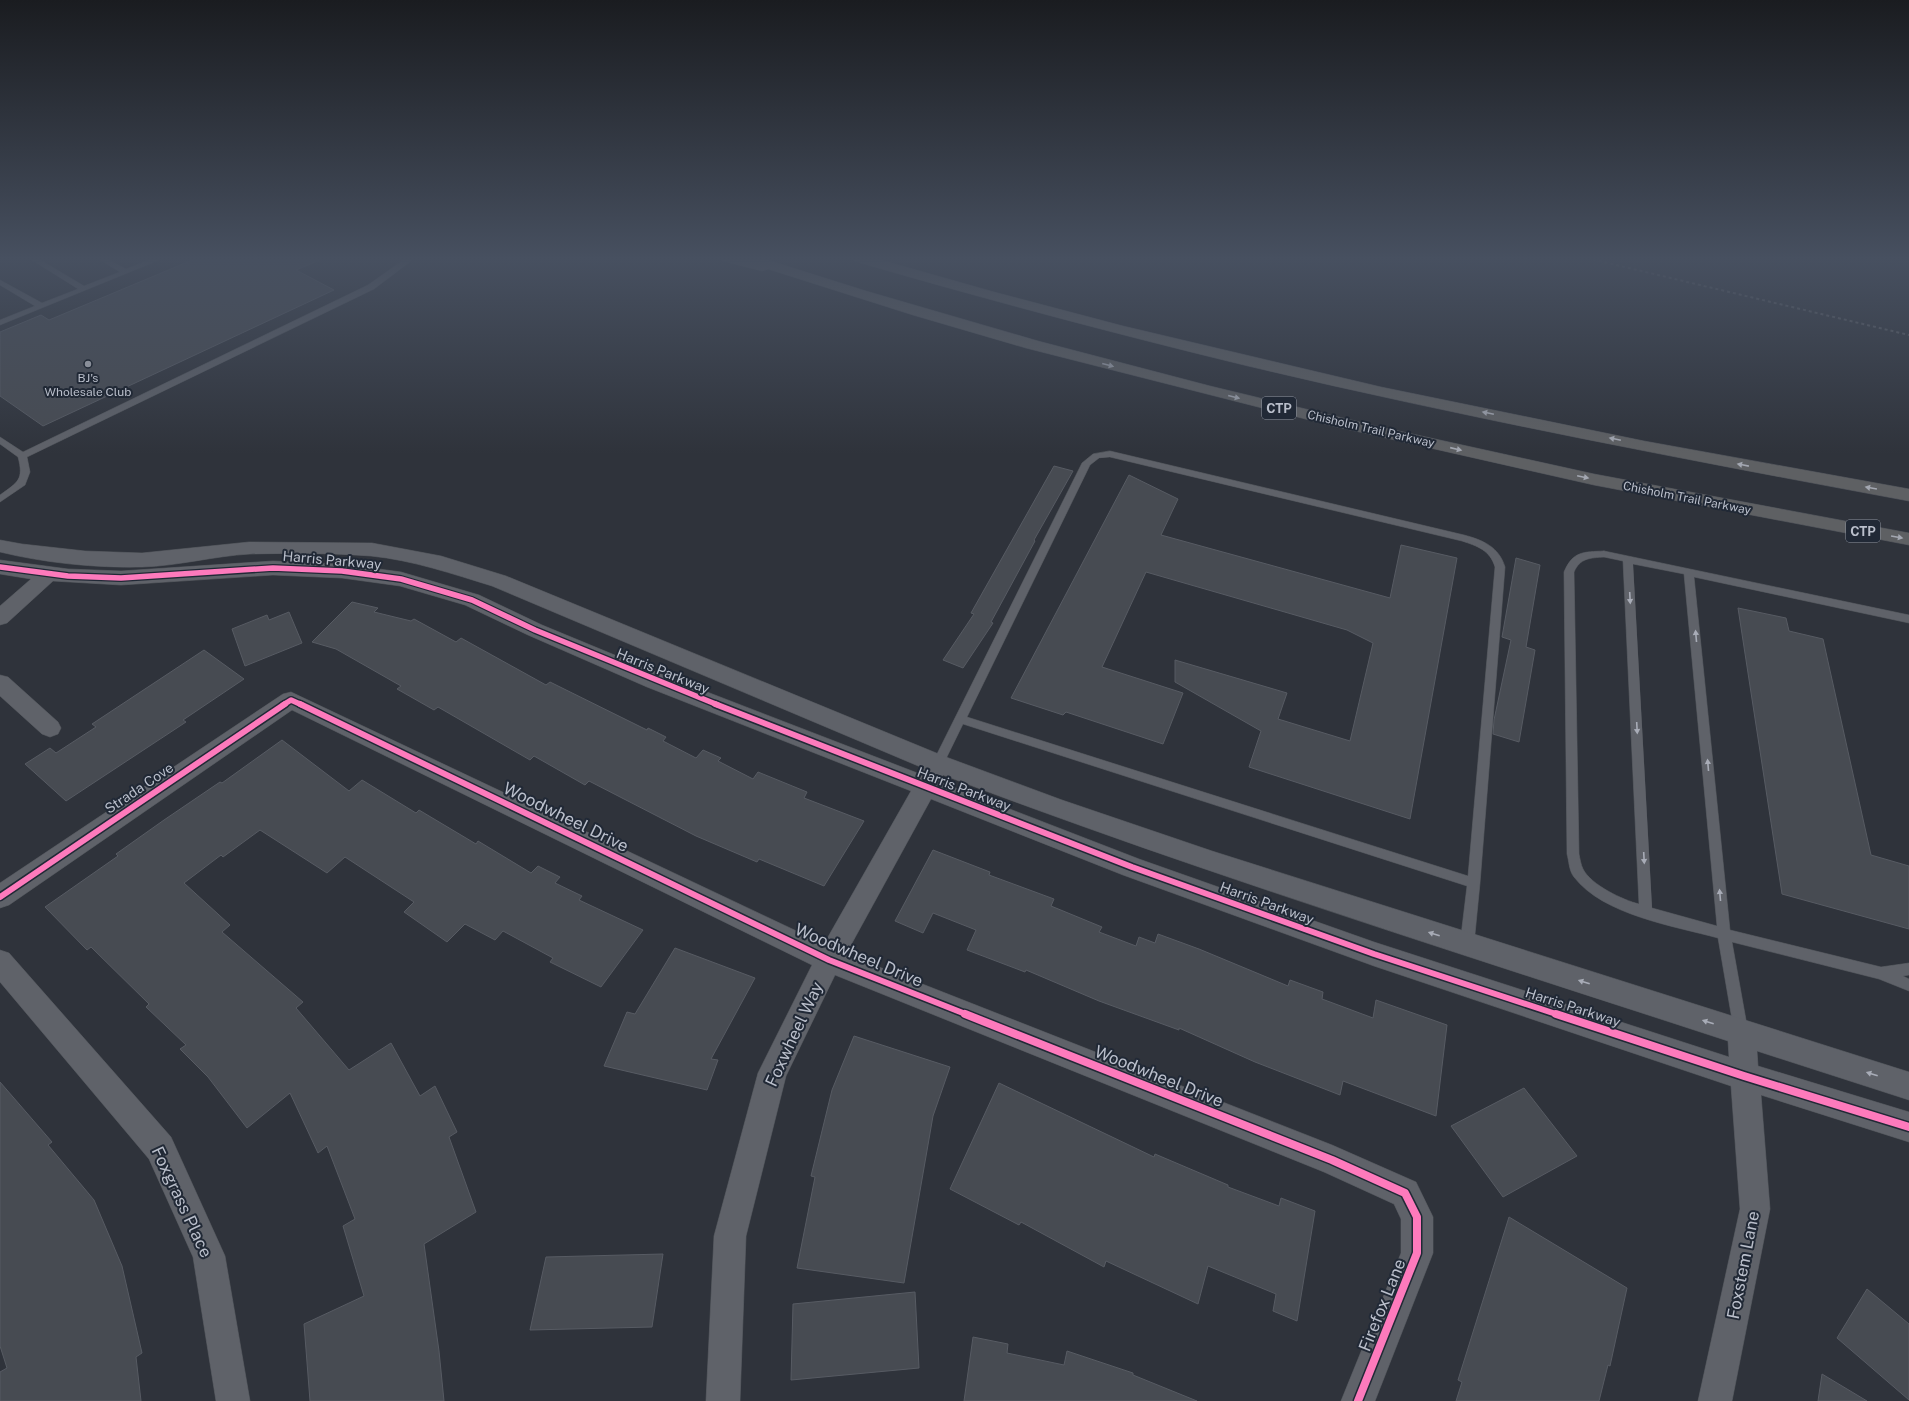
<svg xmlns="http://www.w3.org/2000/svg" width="1909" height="1401" viewBox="0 0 1909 1401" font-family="'Public Sans',sans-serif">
	<rect width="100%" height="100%" fill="#2f333b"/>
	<g fill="#474b52" stroke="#575b63">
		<path d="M197,258H325L296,270L334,290L43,426L0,396V332L41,315L49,320Z"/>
		<path d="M1054,466L1073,471L1034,540L1035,541L991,622L993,623L963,668L943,660L974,614L971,613Z"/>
		<path d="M1129,475L1178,499L1161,535L1390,598L1401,545L1457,558L1410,819L1249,767L1261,731L1175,682V660L1287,693L1278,719L1350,741L1373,643L1347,630L1146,572L1102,667L1183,693L1163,744L1066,712L1063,715L1011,698Z"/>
		<path d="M1516,558L1540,565L1526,647L1535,650L1519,742L1493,734L1494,720L1511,640L1502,637Z"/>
		<path d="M352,602L378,608L374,612L411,621L414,619L456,642L461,638L546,685L550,682L647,730L648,728L666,737L663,741L696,758L703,750L721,758L718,761L753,779L758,772L807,792L804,798L864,821L824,886L759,859L757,862L696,836L589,781L585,785L534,756L530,760L438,707L434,710L397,689L401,686L336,649L312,642Z"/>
		<path d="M1738,608L1786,618L1789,631L1823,639L1871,855L1909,866V929L1782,894Z"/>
		<path d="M289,612L302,643L245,666L232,629L267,615L269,620Z"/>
		<path d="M204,650L244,679L183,720L186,722L66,801L25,764L50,748L56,753L96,727L92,724Z"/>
		<path d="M282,740L349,791L362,780L416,813L419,810L476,844L478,841L531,873L538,866L560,877L555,883L582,896L579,900L643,930L601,987L550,962L553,958L503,931L495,940L465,924L447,942L404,912L414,902L345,857L327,873L260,830L223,857L221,855L184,883L230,925L222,932L303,1002L296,1008L349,1070L391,1043L420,1096L435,1086L457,1132L449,1137L476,1212L424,1244L439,1351L444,1401H310L304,1324L364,1296L343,1226L355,1219L327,1146L318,1153L290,1093L247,1128L208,1077L180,1049L186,1045L146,1007L149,1004L91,947L87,950L45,907L118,856L116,854L164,820L220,782L222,783Z"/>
		<path d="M933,850L990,872L989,875L1054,899L1051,906L1102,927L1099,932L1136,946L1139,937L1155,943L1158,934L1199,949L1288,986L1290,980L1323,992L1322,999L1373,1018L1376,1000L1447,1025L1436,1116L1343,1081L1340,1095L1255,1062L1179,1028V1030L1099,1001L1026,970L1025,972L967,950L976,930L933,913L923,933L895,921Z"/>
		<path d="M675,948L755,978L711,1059L718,1060L707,1090L604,1066L627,1012L635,1014Z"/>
		<path d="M854,1036L950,1067L933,1116L904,1283L797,1268L815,1177L811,1176L832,1090Z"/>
		<path d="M0,1082L52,1142L48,1145L94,1200L122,1266L142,1353L136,1357L141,1401H0V1372L7,1368L0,1346Z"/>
		<path d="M999,1083L1154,1157L1155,1154L1228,1185V1187L1279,1206L1281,1198L1315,1211L1297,1321L1273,1311L1276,1294L1208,1266L1198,1304L1106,1261L1104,1267L1021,1222L1019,1225L950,1189Z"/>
		<path d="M1524,1088L1577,1156L1503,1197L1451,1126Z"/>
		<path d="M1509,1217L1627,1288L1610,1366L1608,1365L1599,1401H1456L1462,1382L1458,1380Z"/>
		<path d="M663,1254L652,1327L530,1330L546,1257Z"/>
		<path d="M1867,1289L1909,1324V1400L1837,1338Z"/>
		<path d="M915,1292L919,1368L791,1380L793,1304Z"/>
		<path d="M973,1337L1008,1344L1007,1353L1064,1365L1067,1351L1133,1373V1375L1197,1401H964Z"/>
		<path d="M1822,1374L1867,1401H1818Z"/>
	</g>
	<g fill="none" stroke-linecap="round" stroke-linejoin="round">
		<g stroke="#4c5056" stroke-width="1">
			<g id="service">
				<path d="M29,258H37L84,286L120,272L97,258H105L126,269L154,258H164L0,325V320L35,306L0,285V280L42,303L78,289Z"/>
				<path d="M397,258H406L411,261L374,289L27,457L30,472L25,485L0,502V495C18,482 24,480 18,457L0,444V437L23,452L368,285L402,261Z"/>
				<path d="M1110,451L1464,535C1483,540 1499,547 1505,567L1480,883L1474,944L1472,948L1467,950L1462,948L1460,944L1467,886L963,724L942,767L938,769L934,767L932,764L1082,463L1093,454ZM1110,457L1462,541C1477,546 1490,550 1495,567L1468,876L967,717L1090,465L1099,458Z"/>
				<path d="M1604,551L1909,615V623L1694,577L1730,930L1881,967L1909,963V975L1903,976L1909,979V991L1879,979L1732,942L1748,1031L1746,1036L1741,1038L1736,1036L1734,1031L1718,938C1674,926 1603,915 1574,877C1569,871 1569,861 1567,854L1564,572C1573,551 1583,552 1604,551ZM1604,557L1623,561L1639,904C1623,900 1591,885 1583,869C1581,865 1580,859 1579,854L1574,572C1580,558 1590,558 1604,557ZM1633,564L1684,574L1717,926L1652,908Z"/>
			</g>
		</g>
		<g stroke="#4c5056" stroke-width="1">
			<g id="minor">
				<path d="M0,540L22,544L85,551L142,553L249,542L372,543L441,556L506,576L946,757L1062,800L1212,851L1909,1072V1100L1757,1051L1758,1066L1909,1112V1142L1761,1095L1770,1209L1732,1401H1698L1740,1209L1731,1086L1374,966L1123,875L931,799L846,954L1332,1145L1416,1182L1433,1217V1253L1375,1401H1341L1401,1253V1219L1394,1204L1324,1172L835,975L786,1076L746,1236L740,1401H706L714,1236L758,1073L812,965L292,710L9,905L0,908V883L283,694L291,692L824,944L911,791L647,687L528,635L465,605L400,586L342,578L273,575L121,585L53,581L7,623L0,625V606L31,579L0,574V560L68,569L121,571L273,561L342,564L401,572L479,595L542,625L663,675L920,774L923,768L492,586C453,574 412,560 371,556C332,553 290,553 250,554C214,556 178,566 142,567C95,568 45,563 0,552ZM943,775C1202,873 1465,955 1728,1041L1729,1057L1374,942L1139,859L940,782Z"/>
				<path d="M0,675L8,677L58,722L61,728L58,734L50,737L42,734L0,696Z"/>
				<path d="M0,950L9,953L171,1137L225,1256L250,1401H216L193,1257L149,1159L0,982Z"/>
			</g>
		</g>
		<g stroke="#4b4f57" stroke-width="1">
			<g id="motorway">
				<path d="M721,258H761L866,291L1038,341L1210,386L1376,426L1594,474L1909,533V545L1594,485L1333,426L1026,348L913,315L768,269L762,271L723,261Z"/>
				<path d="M852,258H874L994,292L1123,326L1381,387L1644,441L1909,489V501C1688,460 1467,418 1248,366C1116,334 985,299 854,261Z"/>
			</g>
		</g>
		<use href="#service" fill="#5f6269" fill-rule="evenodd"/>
		<use href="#minor" fill="#5f6269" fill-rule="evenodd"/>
		<use href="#motorway" fill="#5e6063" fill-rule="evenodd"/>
		<path stroke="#5d6066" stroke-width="2" stroke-dasharray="3 3" stroke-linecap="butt" d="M1587,258L1909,335"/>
		<g stroke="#212936" stroke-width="8">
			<g id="cycleway-far2">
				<path d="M0,567L68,576L121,578L273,568L342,571L401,579L472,600L535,630L718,705"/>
				<path d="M283,705L291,700L302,705"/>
			</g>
		</g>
		<g stroke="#212936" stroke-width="9">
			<g id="cycleway-far1">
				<path d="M300,704L829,960L968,1015"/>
				<path d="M715,704L1132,867L1374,954L1559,1015"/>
				<path d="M0,897L285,704"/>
			</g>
		</g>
		<g stroke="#212936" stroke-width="11">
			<g id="cycleway">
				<path d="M965,1014L1332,1160L1405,1193L1417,1217V1253L1358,1401"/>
				<path d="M1556,1014L1744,1076L1909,1127"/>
			</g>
		</g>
		<use href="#cycleway-far2" stroke="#fd7abc" stroke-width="5.5"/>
		<use href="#cycleway-far1" stroke="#fd7abc" stroke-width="6"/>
		<use href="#cycleway" stroke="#fd7abc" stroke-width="8"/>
	</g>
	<defs><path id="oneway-solid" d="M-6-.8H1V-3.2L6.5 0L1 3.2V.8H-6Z"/></defs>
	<g fill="#a3a7b1">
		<use href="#oneway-solid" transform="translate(1108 365) rotate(15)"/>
		<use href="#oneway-solid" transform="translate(1234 397) rotate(14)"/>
		<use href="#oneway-solid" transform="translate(1488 413) rotate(-168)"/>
		<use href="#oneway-solid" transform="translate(1615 439) rotate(-168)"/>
		<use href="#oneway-solid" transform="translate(1456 449) rotate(13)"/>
		<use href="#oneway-solid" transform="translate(1743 465) rotate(-169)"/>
		<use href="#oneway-solid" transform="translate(1583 477) rotate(12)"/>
		<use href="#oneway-solid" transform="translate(1871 488) rotate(-170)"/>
		<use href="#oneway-solid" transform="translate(1897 537) rotate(10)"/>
	</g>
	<g fill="#a8acb7">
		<use href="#oneway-solid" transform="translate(1630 598) rotate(87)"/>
		<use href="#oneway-solid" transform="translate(1696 636) rotate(-95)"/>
		<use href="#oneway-solid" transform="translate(1637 728) rotate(87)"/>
		<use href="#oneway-solid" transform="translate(1708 765) rotate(-95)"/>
		<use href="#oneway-solid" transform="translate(1644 858) rotate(87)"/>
		<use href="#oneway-solid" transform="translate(1720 895) rotate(-95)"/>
		<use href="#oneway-solid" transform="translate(1434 934) rotate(-162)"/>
		<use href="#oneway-solid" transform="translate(1584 982) rotate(-162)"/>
		<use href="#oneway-solid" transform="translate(1708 1022) rotate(-162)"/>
		<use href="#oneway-solid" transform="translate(1872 1074) rotate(-162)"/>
	</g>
	<linearGradient id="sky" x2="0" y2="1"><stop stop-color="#1a1c20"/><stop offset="0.57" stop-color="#475060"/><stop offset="1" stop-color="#475060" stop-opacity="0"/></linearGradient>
	<rect width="1909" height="454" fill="url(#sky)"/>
	<circle fill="#898e99" stroke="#212936" stroke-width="1.5" cx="88" cy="364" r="4"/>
	<g text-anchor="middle" stroke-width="4" stroke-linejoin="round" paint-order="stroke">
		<g font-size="12" fill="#babfcb" stroke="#212936">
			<text x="88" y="382">BJ's<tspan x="88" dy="14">Wholesale Club</tspan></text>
		</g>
		<g font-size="12" fill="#babfcb" stroke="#212936">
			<text transform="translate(1371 429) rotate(13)" y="4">Chisholm Trail Parkway</text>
			<text transform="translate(1687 498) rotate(11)" y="4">Chisholm Trail Parkway</text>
		</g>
		<g fill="#212936" stroke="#8c929e" stroke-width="1">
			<rect x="1262" y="397" width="34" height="22" rx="3"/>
			<rect x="1846" y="520" width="34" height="22" rx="3"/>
		</g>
		<g font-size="13" font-weight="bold" fill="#babfcb">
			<text x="1279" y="413">CTP</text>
			<text x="1863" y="536">CTP</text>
		</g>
		<g font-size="14" fill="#babfcb" stroke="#212936">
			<text transform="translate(332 560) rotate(5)" y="5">Harris Parkway</text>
			<text transform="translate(663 671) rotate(22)" y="5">Harris Parkway</text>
			<text transform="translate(139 788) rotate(-34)" y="5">Strada Cove</text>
			<text transform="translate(964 789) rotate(21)" y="5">Harris Parkway</text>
			<text transform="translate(1267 903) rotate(20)" y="5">Harris Parkway</text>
			<text transform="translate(1573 1007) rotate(18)" y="5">Harris Parkway</text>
		</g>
		<g font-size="17" fill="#babfcb" stroke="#212936">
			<text transform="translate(566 817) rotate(26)" y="6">Woodwheel Drive</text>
			<text transform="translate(859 955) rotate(23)" y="6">Woodwheel Drive</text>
			<text transform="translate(794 1034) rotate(-65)" y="6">Foxwheel Way</text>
			<text transform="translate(1159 1076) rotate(22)" y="6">Woodwheel Drive</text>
			<text transform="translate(182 1202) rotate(65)" y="6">Foxgrass Place</text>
			<text transform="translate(1743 1265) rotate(-79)" y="6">Foxstem Lane</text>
			<text transform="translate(1382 1305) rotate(-68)" y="6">Firefox Lane</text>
		</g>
	</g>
</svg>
